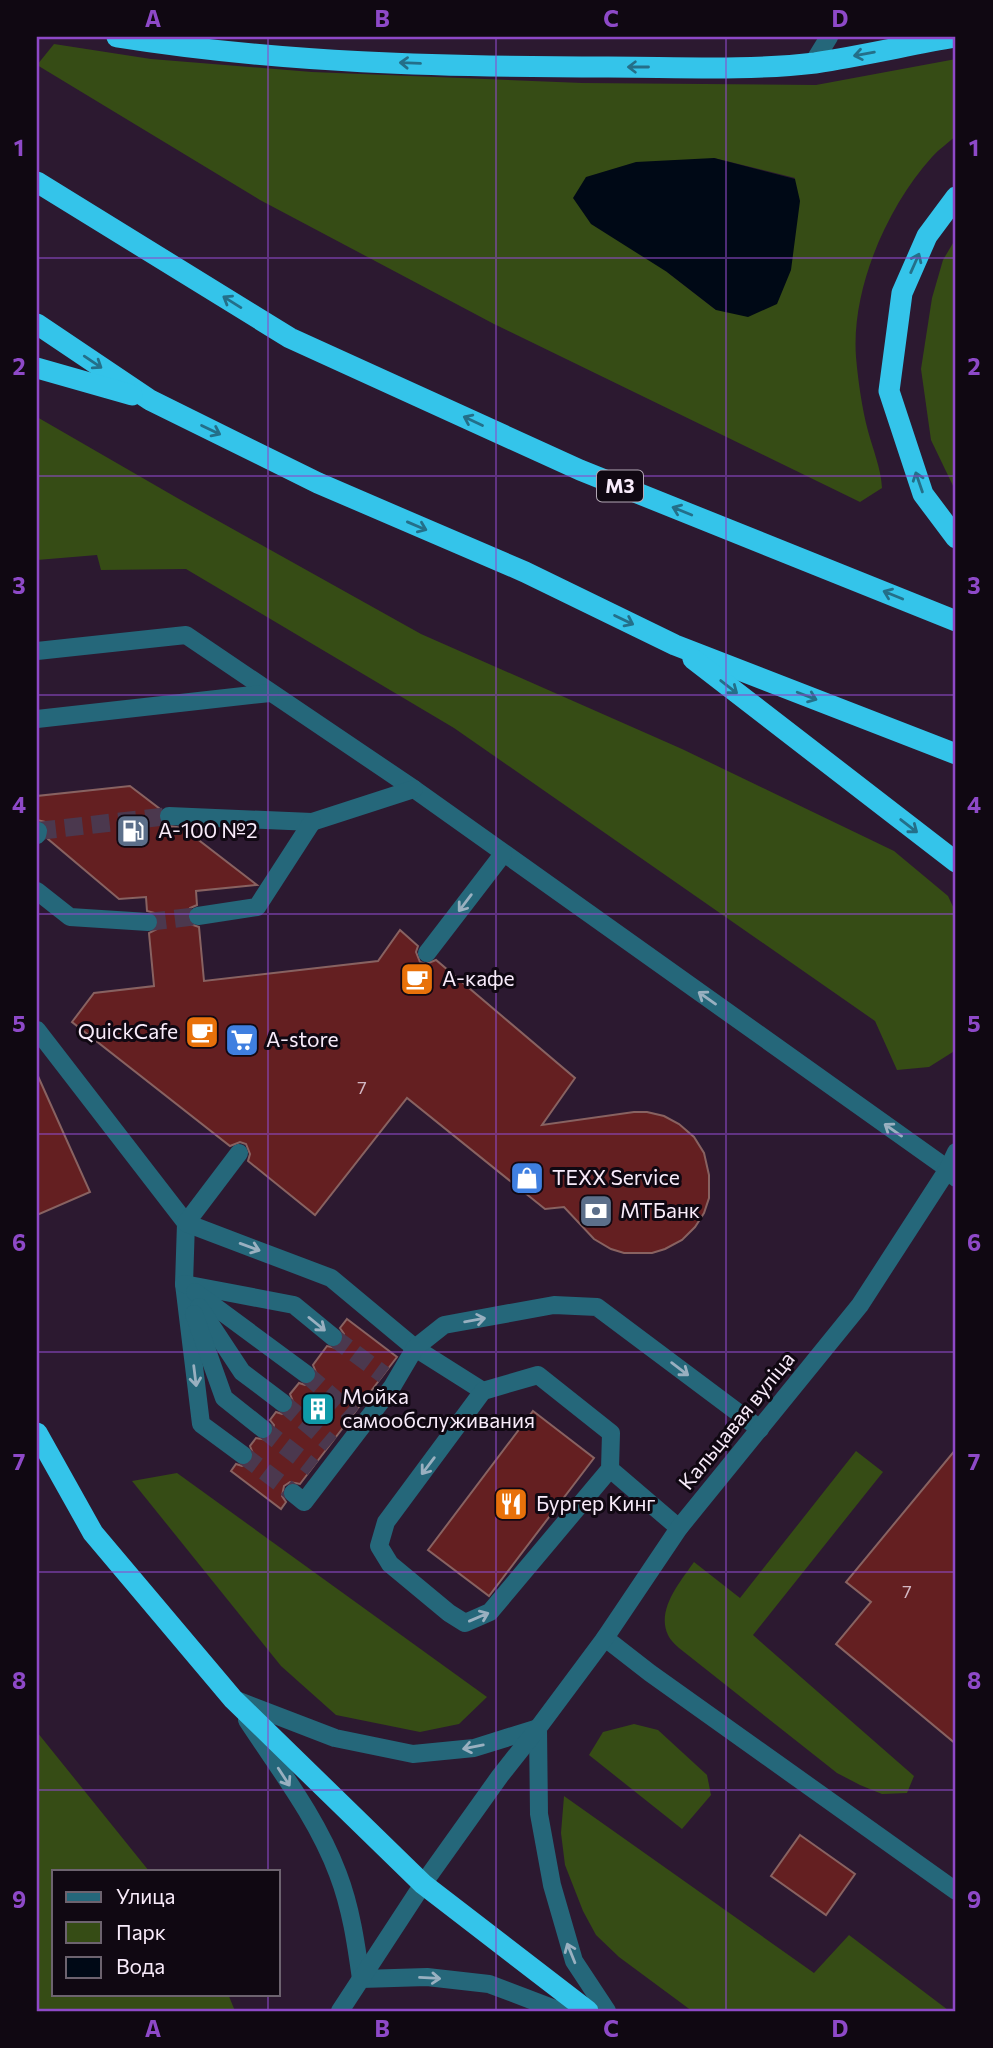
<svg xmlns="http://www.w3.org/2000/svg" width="993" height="2048" viewBox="0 0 993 2048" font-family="Commissioner,sans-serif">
	<rect width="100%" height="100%" fill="#2c1930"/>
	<g fill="#364c15" fill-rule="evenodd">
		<path d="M54,44L151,59L312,72L582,83L816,85L956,59V136C948,143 939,149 932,157C887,207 851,289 856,357C858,380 862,409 868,431C873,450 881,468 882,488L860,502L494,324L260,200L37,65ZM714,158L795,178L716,310L667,272Z"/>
		<path d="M956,238V492L931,440L921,369L932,298L943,260Z"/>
		<path d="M37,417L179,499L421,634L682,749L894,851L948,896L956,913V1050L929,1067L897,1070L875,1021L454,728L186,569L101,570L97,555L37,560Z"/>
		<path d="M856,1451L883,1472L753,1635L914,1776L907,1793L882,1794L860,1785L837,1773L679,1648C676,1645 670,1640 668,1635C656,1610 680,1582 694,1562L740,1598Z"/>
		<path d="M177,1473L487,1697L459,1724L420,1732L336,1715L281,1666L132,1481Z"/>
		<path d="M634,1724L658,1730L707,1775L711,1795L682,1829L589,1755L603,1732Z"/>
		<path d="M37,1732L149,1871H54V1994H228L235,2011H37Z"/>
		<path d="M564,1796L814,1973L849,1935L948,2010L947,2011H692L619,1957L596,1935L583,1911L565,1865L561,1833Z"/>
	</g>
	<path fill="#000916" d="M714,158L795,179L800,201L791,270L777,304L748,317L716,310L667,272L591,224L573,198L586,177L636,162Z"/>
	<g fill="#641f21" stroke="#886261" stroke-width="2">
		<path d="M130,786L160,809L158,816L162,825L183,828L257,885L196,891L197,905L190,908L187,917L190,924L199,927L204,981L378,961L400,930L418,946L416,952L420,962L426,964L436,960L575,1078L542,1125L634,1112H647L664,1116L679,1124L694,1137L704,1153L709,1175V1198L704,1213L695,1227L682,1240L665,1249L652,1253H624L611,1249L594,1239L564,1207L545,1209L407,1098L315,1215L248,1161L250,1154L246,1144L240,1142L230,1146L72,1022L94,993L154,986L149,933L157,929L159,922L155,913L147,911L146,897L119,899L48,839L49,827L45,822L37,820V796Z"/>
		<path d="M37,1074L90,1192L37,1215Z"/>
		<path d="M347,1319L397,1357L300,1484L290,1482L284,1486L282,1496L286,1502L281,1509L231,1471L236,1464L242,1466L252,1462L254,1456L250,1446L256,1438L267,1440L272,1435L274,1425L270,1420L276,1412L282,1414L292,1410L294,1404L290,1394L299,1383L305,1385L315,1381L317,1375L313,1365L327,1346L336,1348L342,1344L344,1334L340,1328Z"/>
		<path d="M533,1411L594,1458L489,1596L428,1550Z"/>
		<path d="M956,1449V1744L836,1644L871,1602L846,1582Z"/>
		<path d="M800,1835L855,1874L826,1915L771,1876Z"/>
	</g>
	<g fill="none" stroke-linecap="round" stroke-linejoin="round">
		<g stroke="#4b384e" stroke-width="18" stroke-dasharray="18 9" stroke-linecap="butt">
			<path d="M38,831L169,816"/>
			<path d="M148,922L198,916"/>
			<path d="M333,1337L384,1375"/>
			<path d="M306,1374L353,1415"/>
			<path d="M283,1403L331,1444"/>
			<path d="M263,1429L313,1468"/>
			<path d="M243,1455L293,1493"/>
		</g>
		<g stroke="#25677a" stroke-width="18">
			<path d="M813,63L829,37"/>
			<path d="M37,651L186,635L414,789L948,1169L956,1178"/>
			<path d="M37,719L270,693"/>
			<path d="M169,816L312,822L414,789"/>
			<path d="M37,835L38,831"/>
			<path d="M37,891L70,917L148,922"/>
			<path d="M198,916L257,907L312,822"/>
			<path d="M427,953L503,854"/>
			<path d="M37,1030L186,1223L184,1284L201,1424L243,1455"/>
			<path d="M239,1153L186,1223L331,1278L415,1348L483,1391"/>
			<path d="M184,1284L294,1305L333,1337"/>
			<path d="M195,1292L306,1374"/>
			<path d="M199,1307L242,1372L283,1403"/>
			<path d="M194,1314L224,1398L263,1429"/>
			<path d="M610,1469L490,1612L465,1623L449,1613L390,1564L379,1546L386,1522L483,1391L538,1375L611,1433L610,1469L679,1528"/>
			<path d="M293,1493L304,1502L392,1387L415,1348L444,1325L554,1305L597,1307L760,1429"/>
			<path d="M605,1638L650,1673L956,1891"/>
			<path d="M236,1700L335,1738L413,1754L474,1748L538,1728"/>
			<path d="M247,1720C279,1769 317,1818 338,1874C351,1908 356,1943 361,1979"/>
			<path d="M538,1728L539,1814L552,1885L574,1961L607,2011"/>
			<path d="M361,1979L427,1977L489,1984L560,2011"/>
			<path d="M340,2011L423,1884L500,1776L538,1728L605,1638L679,1528L860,1305L948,1169L956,1152"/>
		</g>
		<g stroke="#34c4ea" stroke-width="21">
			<path d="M117,37C279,63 444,67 608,67C674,67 749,71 815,63C862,56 909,45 955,37"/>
			<path d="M37,182L290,338L580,470L956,621"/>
			<path d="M956,197L927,236L902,293L889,391L923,494L956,538"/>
			<path d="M37,324L150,400L318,483L525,572L675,645L956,754"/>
			<path d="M37,368L132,395"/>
			<path d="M693,659L956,862"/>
			<path d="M37,1433L93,1533L233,1699L423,1884L588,2011"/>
		</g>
	</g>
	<defs><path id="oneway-shaft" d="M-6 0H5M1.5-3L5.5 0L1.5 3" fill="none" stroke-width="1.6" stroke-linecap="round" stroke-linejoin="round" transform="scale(1.75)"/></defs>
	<g stroke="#246f89">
		<use href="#oneway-shaft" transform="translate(864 54) rotate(170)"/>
		<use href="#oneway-shaft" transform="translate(410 63) rotate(-178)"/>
		<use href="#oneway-shaft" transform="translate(638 67) rotate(180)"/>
		<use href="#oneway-shaft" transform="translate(915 263) rotate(-66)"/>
		<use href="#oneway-shaft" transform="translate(232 302) rotate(-148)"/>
		<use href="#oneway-shaft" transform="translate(93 362) rotate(34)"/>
		<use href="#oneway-shaft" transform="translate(473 421) rotate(-155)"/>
		<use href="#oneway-shaft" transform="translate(211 430) rotate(26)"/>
		<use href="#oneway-shaft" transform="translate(919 482) rotate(-109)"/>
		<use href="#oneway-shaft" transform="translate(682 511) rotate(-158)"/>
		<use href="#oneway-shaft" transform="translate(417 526) rotate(23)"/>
		<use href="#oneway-shaft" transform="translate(893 595) rotate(-158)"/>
		<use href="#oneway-shaft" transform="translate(624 620) rotate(26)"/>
		<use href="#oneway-shaft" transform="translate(729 687) rotate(38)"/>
		<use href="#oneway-shaft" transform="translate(807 696) rotate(21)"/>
		<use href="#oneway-shaft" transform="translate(909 826) rotate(38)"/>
	</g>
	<g stroke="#99b0c0">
		<use href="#oneway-shaft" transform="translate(465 903) rotate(127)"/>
		<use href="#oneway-shaft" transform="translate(707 998) rotate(-145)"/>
		<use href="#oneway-shaft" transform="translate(893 1130) rotate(-145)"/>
		<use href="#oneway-shaft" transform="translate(250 1247) rotate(20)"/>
		<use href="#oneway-shaft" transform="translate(475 1320) rotate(-10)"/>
		<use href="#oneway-shaft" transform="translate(317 1324) rotate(39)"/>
		<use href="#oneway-shaft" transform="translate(680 1369) rotate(37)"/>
		<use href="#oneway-shaft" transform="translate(195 1376) rotate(83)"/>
		<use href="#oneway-shaft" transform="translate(428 1466) rotate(127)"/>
		<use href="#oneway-shaft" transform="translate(479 1617) rotate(-23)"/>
		<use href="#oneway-shaft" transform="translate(473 1747) rotate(169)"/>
		<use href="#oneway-shaft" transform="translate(284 1777) rotate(57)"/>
		<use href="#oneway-shaft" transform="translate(571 1953) rotate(-112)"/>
		<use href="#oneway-shaft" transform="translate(430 1978) rotate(3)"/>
	</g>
	<path fill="none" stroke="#8e49c8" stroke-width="2" stroke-opacity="0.55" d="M268,37V1871M496,37V2011M726,37V2011M37,258H956M37,476H956M37,695H956M37,914H956M37,1134H956M37,1352H956M37,1572H956M37,1790H956M268,1994V2011"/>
	<defs>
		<g id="fuel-square" transform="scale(1.75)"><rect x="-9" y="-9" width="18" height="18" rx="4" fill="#5c6f8a" stroke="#100812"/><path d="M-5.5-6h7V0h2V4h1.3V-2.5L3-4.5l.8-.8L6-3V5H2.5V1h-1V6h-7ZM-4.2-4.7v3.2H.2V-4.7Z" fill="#fff"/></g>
		<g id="cafe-square" transform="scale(1.75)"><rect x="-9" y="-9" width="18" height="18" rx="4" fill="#e8710a" stroke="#100812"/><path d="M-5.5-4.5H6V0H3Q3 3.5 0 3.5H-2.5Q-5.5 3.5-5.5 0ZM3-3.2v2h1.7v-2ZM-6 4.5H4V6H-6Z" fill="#fff"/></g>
		<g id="supermarket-square" transform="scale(1.75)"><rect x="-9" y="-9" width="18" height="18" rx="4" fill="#3f7fe0" stroke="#100812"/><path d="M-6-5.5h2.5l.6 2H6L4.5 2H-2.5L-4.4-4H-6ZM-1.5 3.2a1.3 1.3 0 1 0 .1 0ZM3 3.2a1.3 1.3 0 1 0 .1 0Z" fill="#fff"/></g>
		<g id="shop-square" transform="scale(1.75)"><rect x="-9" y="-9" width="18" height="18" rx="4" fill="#3f7fe0" stroke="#100812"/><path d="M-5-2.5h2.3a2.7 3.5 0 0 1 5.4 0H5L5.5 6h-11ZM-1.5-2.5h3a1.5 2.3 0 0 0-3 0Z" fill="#fff"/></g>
		<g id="bank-square" transform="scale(1.75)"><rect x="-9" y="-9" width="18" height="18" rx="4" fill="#5c6f8a" stroke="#100812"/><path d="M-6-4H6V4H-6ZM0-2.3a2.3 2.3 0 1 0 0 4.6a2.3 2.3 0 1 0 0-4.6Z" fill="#fff"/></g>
		<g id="building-square" transform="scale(1.75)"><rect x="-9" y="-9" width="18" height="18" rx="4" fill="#0f9aa8" stroke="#100812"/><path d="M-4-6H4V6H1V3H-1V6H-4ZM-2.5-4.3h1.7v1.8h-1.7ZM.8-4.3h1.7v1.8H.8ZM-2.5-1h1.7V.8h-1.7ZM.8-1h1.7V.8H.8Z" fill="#fff"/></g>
		<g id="restaurant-square" transform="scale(1.75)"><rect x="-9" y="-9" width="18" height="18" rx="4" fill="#e8710a" stroke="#100812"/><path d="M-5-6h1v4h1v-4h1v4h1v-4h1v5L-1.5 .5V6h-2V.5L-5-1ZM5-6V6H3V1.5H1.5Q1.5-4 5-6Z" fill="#fff"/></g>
	</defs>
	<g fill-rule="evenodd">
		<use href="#fuel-square" x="133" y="831"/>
		<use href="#cafe-square" x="417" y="979"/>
		<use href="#cafe-square" x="202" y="1032"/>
		<use href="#supermarket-square" x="242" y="1040"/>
		<use href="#shop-square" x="527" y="1178"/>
		<use href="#bank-square" x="596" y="1211"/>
		<use href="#building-square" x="318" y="1409"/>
		<use href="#restaurant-square" x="511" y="1504"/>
	</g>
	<g text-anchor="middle" stroke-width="6" stroke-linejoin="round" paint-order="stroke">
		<g font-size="18" fill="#d3b8c4">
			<text x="362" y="1094">7</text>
			<text x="907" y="1598">7</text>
		</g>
		<rect fill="#100812" stroke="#b2a7b4" stroke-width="2" x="597" y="470.5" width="46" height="31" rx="5"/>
		<g font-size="19" font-weight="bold" fill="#f8ebfa">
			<text x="620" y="493">М3</text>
		</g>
		<g font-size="21" fill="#f8ebfa" stroke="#100812" text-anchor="start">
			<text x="158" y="838">А-100 №2</text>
			<text x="442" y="986">А-кафе</text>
			<text x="178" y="1039" text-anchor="end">QuickCafe</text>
			<text x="266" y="1047">A-store</text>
			<text x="552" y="1185">TEXX Service</text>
			<text x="620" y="1218">МТБанк</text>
			<text x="342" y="1404">Мойка<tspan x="342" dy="24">самообслуживания</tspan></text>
			<text x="536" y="1511">Бургер Кинг</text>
		</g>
		<g font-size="21" fill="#f8ebfa" stroke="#100812">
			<text transform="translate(737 1421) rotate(-51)" y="7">Кальцавая вуліца</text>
		</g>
	</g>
	<rect width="993" height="2048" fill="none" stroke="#100812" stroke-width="77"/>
	<rect x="52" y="1870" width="228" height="126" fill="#100812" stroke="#6d636f" stroke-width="2"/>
	<rect x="66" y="1892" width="35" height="10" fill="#25677a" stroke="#6d636f" stroke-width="2"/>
	<text x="116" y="1904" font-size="21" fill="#f8ebfa">Улица</text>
	<rect x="66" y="1922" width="35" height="21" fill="#364c15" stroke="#6d636f" stroke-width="2"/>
	<text x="116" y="1940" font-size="21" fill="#f8ebfa">Парк</text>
	<rect x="66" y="1957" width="35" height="21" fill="#000916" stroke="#6d636f" stroke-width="2"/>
	<text x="116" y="1974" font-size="21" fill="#f8ebfa">Вода</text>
	<rect x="38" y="38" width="916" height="1972" fill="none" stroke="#8e49c8" stroke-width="2.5"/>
	<g font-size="23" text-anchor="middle" font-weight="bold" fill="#8e49c8">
		<text x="153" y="27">A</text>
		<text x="382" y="27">B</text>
		<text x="611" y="27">C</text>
		<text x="840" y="27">D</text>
		<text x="19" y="156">1</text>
		<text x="974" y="156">1</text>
		<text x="19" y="375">2</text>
		<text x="974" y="375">2</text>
		<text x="19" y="594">3</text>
		<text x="974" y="594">3</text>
		<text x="19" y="813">4</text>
		<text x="974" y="813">4</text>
		<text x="19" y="1032">5</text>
		<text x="974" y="1032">5</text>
		<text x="19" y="1251">6</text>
		<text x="974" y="1251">6</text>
		<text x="19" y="1470">7</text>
		<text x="974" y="1470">7</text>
		<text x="19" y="1689">8</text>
		<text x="974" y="1689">8</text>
		<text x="19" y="1908">9</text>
		<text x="974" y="1908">9</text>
		<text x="153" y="2037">A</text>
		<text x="382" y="2037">B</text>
		<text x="611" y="2037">C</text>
		<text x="840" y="2037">D</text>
	</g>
</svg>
